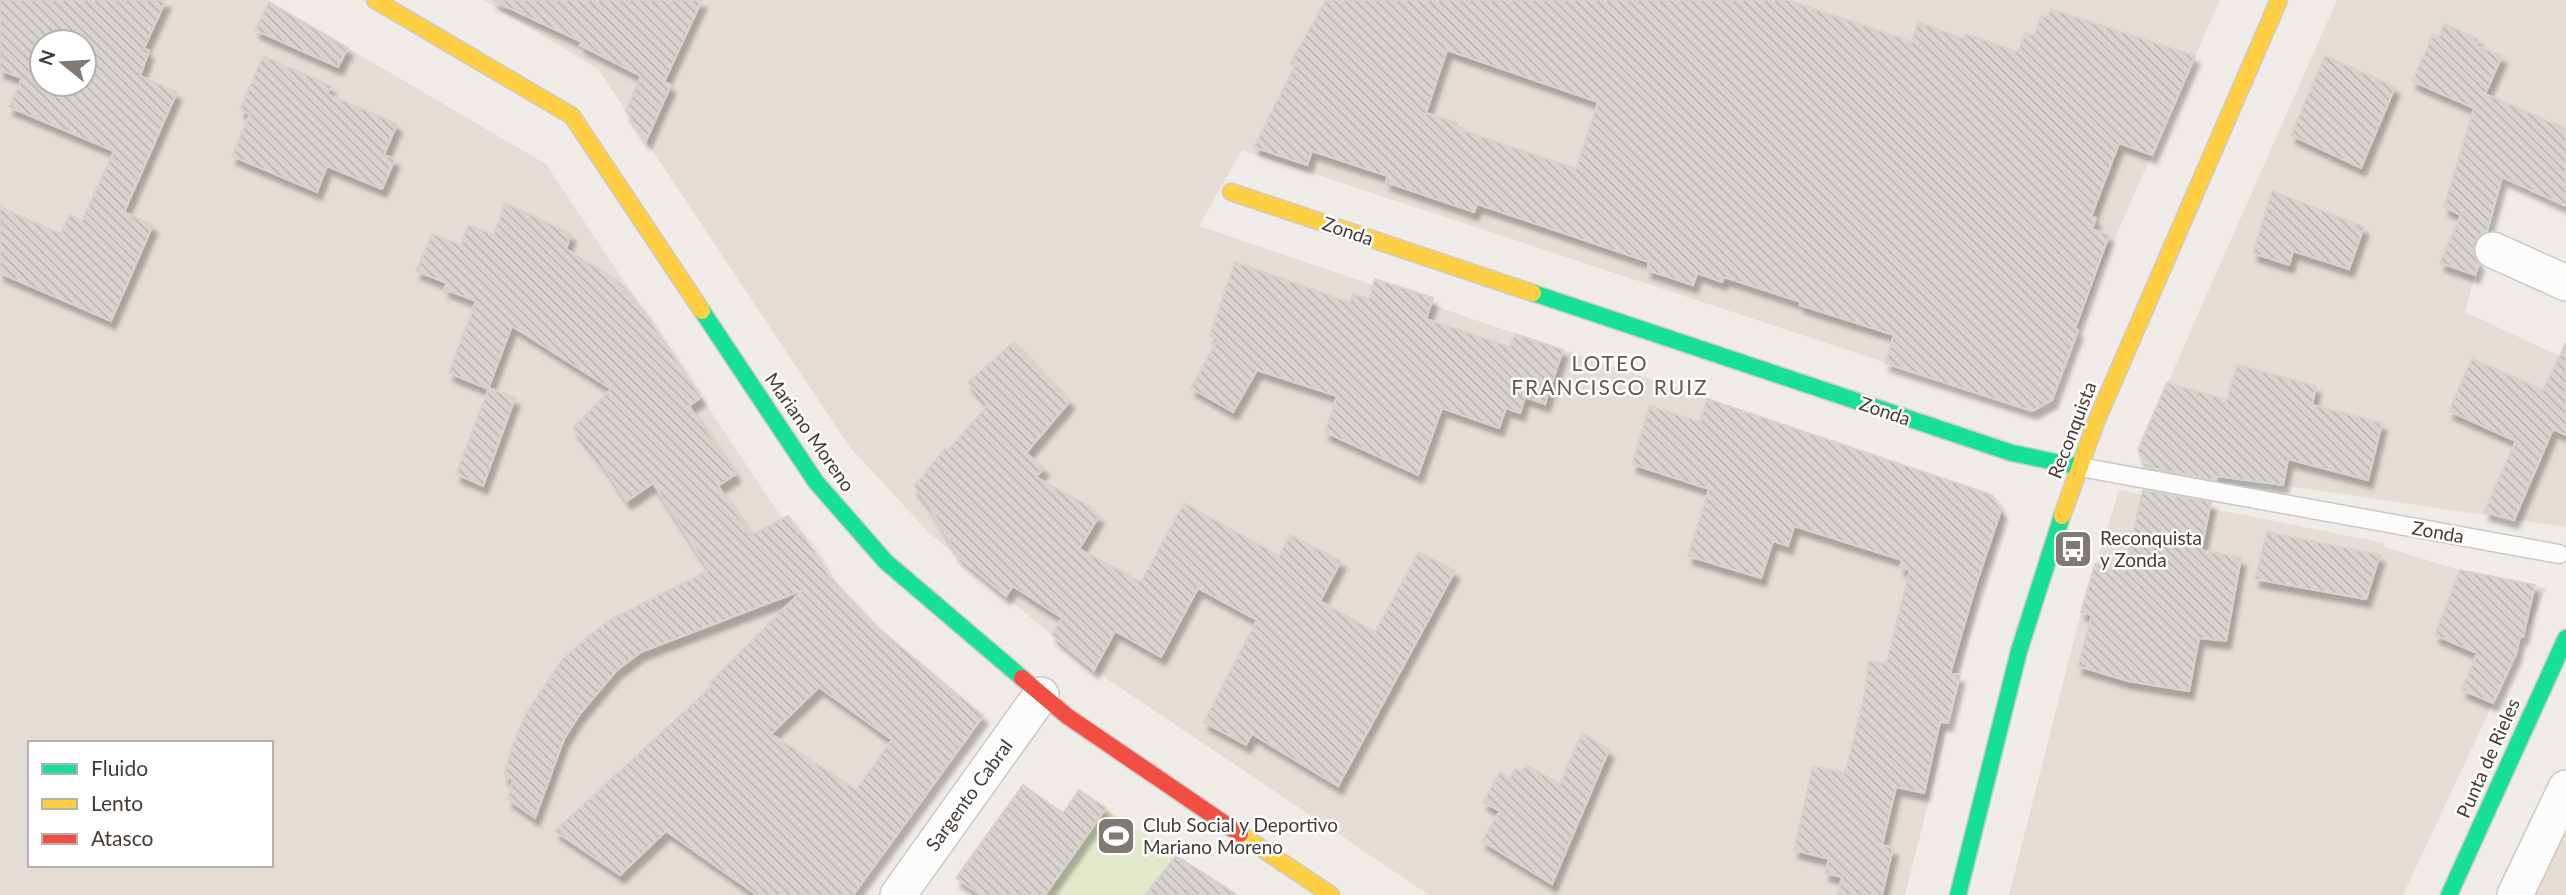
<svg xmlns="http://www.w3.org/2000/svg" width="2566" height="895" viewBox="0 0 2566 895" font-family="Lato,sans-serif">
	<defs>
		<pattern id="building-back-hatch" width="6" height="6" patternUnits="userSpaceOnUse" patternTransform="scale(1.75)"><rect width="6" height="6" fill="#d7d3cf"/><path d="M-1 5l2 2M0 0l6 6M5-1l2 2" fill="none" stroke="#bab6b2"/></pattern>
		<filter id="shadow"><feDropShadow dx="4.5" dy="8" stdDeviation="2" flood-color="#0004"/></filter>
	</defs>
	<rect width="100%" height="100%" fill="#efece8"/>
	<g fill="#e3ddd5" fill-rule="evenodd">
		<path d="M0,0H266L546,164L798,542L877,627L982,717L905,823L770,734L667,832L757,895H0ZM42,42H84V84H42ZM30,743H271V865H30Z"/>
		<path d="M483,0H2220L2099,274L2052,400L2032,411L1242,150L1199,226L1992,495L2009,522L1970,638L1905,895H1429L1426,893L1094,670L928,532L849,446L598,69Z"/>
		<path d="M2337,0H2566V206L2502,177L2465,312L2566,359V527L2144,465L2138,450Z"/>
		<path d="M2119,490L2384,543V547L2463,571L2547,588L2403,895H2009L2081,612Z"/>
		<path d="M2566,832V895H2536L2544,876Z"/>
	</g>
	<path fill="#e1e9c8" d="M1105,808L1176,856L1145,895H1044Z"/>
	<g fill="url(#building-back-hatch)" stroke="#d7d2ce" stroke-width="2" fill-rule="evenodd" filter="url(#shadow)">
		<path d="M0,0H166L144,48L149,51L140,76L177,92L124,212L153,225L111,321L0,273V207L61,234L69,215L82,221L114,151L9,107L22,78L0,70ZM42,42H84V84H42Z"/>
		<path d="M492,0H702L664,82L671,85L646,141L626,111L641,76L580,45L582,42Z"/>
		<path d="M1326,0H1787L1912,42L1918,22L1964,39L1966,34L2018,52L2026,33L2034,36L2041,16L2047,18L2051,9L2195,56L2152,155L2119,143L2091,217L2096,218L2092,229L2109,235L2075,329L2078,330L2052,400L2032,411L1885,363L1894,335L1800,305L1801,302L1724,277L1722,282L1697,273L1693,285L1647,270L1649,262L1477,204L1474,212L1386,182L1388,176L1312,151L1307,165L1254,147L1295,66L1290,64ZM1447,50L1598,102L1576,169L1456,128L1458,123L1426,113Z"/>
		<path d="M269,2L348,48L338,67L255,30Z"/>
		<path d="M2444,24L2478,39L2476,46L2502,56L2485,94L2566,129V206L2502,177L2487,231L2481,234L2474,242L2473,253L2479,263L2475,275L2440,263L2461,215L2444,207L2474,108L2412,81L2433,35L2439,37Z"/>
		<path d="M263,56L331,86L327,94L397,124L384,155L395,159L382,189L327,166L317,192L232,156L250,114L240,110Z"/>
		<path d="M2325,56L2395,87L2361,168L2291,135Z"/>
		<path d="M2272,191L2364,227L2349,269L2293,251L2289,265L2253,253Z"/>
		<path d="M505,203L571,234L566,249L619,282L641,307L701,397L689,406L736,474L718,486L751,535L788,516L815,552L828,575L877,627L983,716L853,895H757L666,831L620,875L555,831L712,686L709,683L803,590L641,652L616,671L579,715L564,739L535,818L508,799L513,779L504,776L512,747L525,715L562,660L585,639L613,618L709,570L653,483L627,501L599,459L573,428L611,389L512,326L488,389L449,373L476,301L444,289L447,283L416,271L432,234L461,245L468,225L494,235ZM819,687L892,740L856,790L771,734Z"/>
		<path d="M1235,262L1350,303L1353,294L1369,299L1375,279L1433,298L1426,319L1510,347L1515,334L1563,350L1545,404L1525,397L1520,413L1506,408L1499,428L1442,408L1418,475L1325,432L1337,396L1257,370L1233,412L1191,388L1218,339L1210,336Z"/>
		<path d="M1014,342L1070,401L1026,453L1044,468L1036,477L1090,507L1088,510L1099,516L1079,549L1141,582L1184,503L1279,556L1290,535L1341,561L1320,601L1375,632L1419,552L1455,571L1338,786L1252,734L1246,745L1204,722L1257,620L1198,588L1161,657L1115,631L1094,670L1052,635L1062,618L1013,586L1006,596L959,557L930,507L914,486L945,449L947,451L988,405L968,382Z"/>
		<path d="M2566,343V435L2553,429L2514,520L2484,512L2516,441L2449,411L2472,359L2543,390Z"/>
		<path d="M2237,365L2316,386L2312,405L2382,423L2368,480L2288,459L2283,485L2217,476L2216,480L2145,467L2138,450L2167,383L2227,400Z"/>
		<path d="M489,388L515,398L483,486L456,474Z"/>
		<path d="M1707,399L1992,495L2001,510L1975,588L1950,674L1960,675L1948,723L1940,722L1924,793L1896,787L1882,845L1893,848L1882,895H1837L1842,877L1825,873L1829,859L1794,850L1813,766L1845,773L1864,698L1869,661L1886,664L1910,570L1900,567L1902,560L1794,526L1788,546L1773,541L1761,578L1688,556L1709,489L1632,464L1650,406L1700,422Z"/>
		<path d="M2143,490L2211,502L2201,550L2241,558L2226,641L2199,638L2189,691L2128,681L2078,666L2092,615L2081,612L2095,564L2124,572Z"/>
		<path d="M2267,532L2380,555L2366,599L2255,579Z"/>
		<path d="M2460,570L2535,585L2523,637H2520L2516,654L2493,703L2462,690L2477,653L2435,635Z"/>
		<path d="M1582,733L1609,750L1552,884L1482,841L1500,811L1483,802L1500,772L1510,778L1515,769L1522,772L1526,765L1560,784Z"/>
		<path d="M1023,785L1063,813L1079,790L1106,808L1045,895H981L956,878Z"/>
		<path d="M1176,856L1194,867L1237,895H1145Z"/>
	</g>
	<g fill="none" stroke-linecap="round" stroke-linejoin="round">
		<g stroke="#cbc8c4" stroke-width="21">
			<path id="lane" d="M2080,467L2559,554"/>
		</g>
		<g stroke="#cbc8c4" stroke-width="38">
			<g id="street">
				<path d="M2493,250L2566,283"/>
				<path d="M898,895L1041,695"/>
				<path d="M2515,895L2566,788"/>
			</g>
		</g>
		<g stroke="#cfc9c0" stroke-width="19">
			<g id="fast">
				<path d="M1533,293L2012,453L2080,467"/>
				<path d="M702,311L816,482L886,562L1022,678"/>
				<path d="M1958,895L2019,651L2062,516"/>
				<path d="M2449,895L2566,638"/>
			</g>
		</g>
		<g stroke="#cfc9c0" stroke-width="19">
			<g id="slow">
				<path d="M375,0L572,116L702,311"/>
				<path d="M1231,192L1533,293"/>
				<path d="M2062,516L2096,422L2279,0"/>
				<path d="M1240,834L1331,895"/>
			</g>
		</g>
		<g stroke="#cfc9c0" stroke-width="19">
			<path id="jam" d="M1022,678L1067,716L1240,834"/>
		</g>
		<use href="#lane" stroke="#fdfcfc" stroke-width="18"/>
		<use href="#street" stroke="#fdfcfc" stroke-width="35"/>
		<use href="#fast" stroke="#16e098" stroke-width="16"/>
		<use href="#slow" stroke="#ffcf43" stroke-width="16"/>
		<use href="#jam" stroke="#f24e42" stroke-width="16"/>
	</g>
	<defs>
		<g id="bus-square" transform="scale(2.0125)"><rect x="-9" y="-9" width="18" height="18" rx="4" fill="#807974" stroke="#fff"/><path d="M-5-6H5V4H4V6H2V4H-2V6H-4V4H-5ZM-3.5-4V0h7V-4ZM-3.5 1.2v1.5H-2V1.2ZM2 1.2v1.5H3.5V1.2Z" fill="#fff"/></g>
		<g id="stadium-square" transform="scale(2.0125)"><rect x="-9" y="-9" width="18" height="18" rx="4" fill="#807974" stroke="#fff"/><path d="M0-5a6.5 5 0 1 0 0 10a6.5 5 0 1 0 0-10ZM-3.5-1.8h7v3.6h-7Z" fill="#fff"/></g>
	</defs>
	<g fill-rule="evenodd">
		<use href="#bus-square" x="2073" y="549"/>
		<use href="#stadium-square" x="1116" y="836"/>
	</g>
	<g text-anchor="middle" stroke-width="5" stroke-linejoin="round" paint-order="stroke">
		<g font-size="19" fill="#443b35" stroke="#fff">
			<text transform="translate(1348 231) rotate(19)" y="7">Zonda</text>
			<text transform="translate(1885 411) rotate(19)" y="7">Zonda</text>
			<text transform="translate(2072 430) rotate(-69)" y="7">Reconquista</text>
			<text transform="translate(810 432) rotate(55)" y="7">Mariano Moreno</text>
			<text transform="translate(2438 532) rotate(10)" y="7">Zonda</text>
			<text transform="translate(2488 758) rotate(-66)" y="7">Punta de Rieles</text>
			<text transform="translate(969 795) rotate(-54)" y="7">Sargento Cabral</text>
		</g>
		<g font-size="19" fill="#443b35" stroke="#fff" text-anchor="start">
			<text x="2100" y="545">Reconquista<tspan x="2100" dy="22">y Zonda</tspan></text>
			<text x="1143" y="832">Club Social y Deportivo<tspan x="1143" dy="22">Mariano Moreno</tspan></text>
		</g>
		<g font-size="21" letter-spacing="2" fill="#67574c" stroke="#fff">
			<text x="1610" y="371">LOTEO<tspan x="1610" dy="24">FRANCISCO RUIZ</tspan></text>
		</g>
	</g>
	<rect x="28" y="741" width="245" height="126" fill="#ffffff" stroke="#b4b1ae" stroke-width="2"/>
	<rect x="42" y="764" width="35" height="10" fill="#16e098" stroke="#b4b1ae" stroke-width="2"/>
	<text x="91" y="776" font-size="21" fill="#443b35">Fluido</text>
	<rect x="42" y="799" width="35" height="10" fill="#ffcf43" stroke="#b4b1ae" stroke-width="2"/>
	<text x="91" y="811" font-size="21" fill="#443b35">Lento</text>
	<rect x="42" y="834" width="35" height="10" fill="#f24e42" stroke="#b4b1ae" stroke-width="2"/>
	<text x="91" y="846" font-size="21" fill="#443b35">Atasco</text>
	<g transform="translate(63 63) rotate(288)"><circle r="33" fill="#ffffff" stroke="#b4b1ae" stroke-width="2"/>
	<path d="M0-5L12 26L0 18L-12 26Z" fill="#807974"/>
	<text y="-10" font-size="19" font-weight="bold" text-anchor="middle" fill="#443b35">N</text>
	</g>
</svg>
